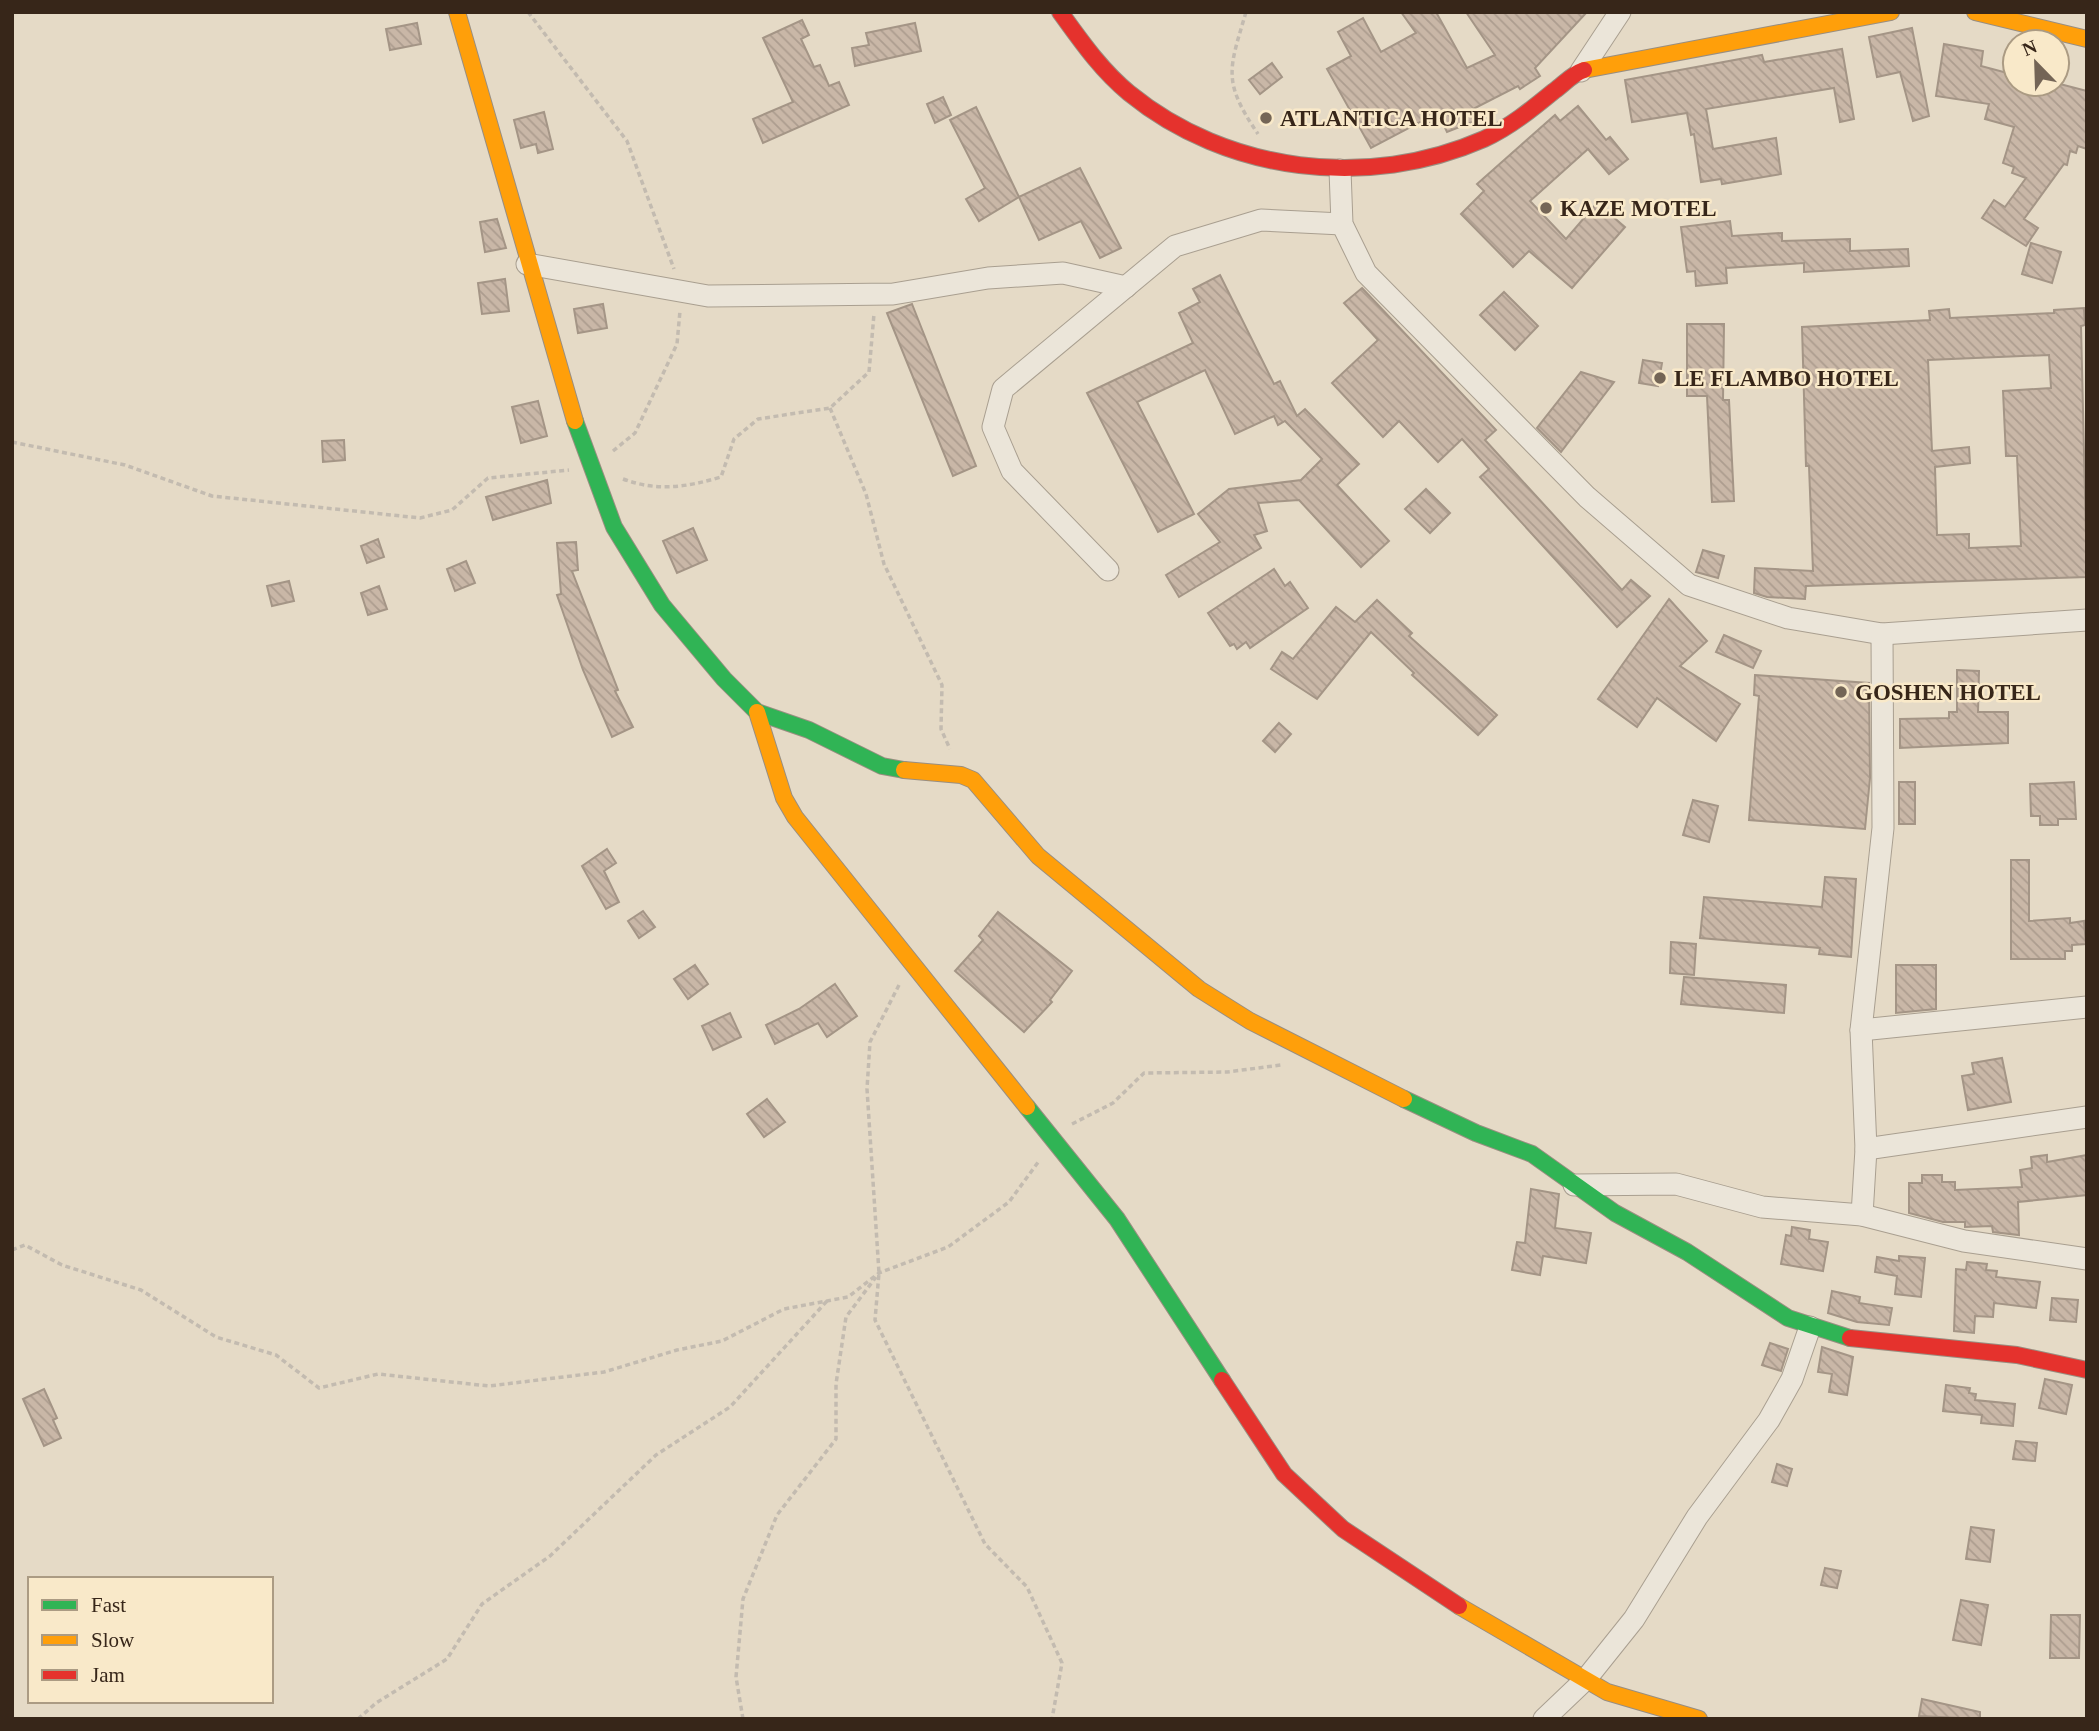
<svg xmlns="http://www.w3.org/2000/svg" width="2099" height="1731" viewBox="0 0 2099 1731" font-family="'Times New Roman',serif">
	<defs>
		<pattern id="building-back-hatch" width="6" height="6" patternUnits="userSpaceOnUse" patternTransform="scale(1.75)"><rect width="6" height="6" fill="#c9b7a7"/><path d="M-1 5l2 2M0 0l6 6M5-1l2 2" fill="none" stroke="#ad9d8f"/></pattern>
	</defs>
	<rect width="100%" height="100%" fill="#e5dac6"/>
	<g fill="url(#building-back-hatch)" stroke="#a49586" stroke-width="2" fill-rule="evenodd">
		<path d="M1401,12H1436L1467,68L1495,55L1466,12H1587L1535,68L1540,76L1520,89L1518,86L1475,108L1480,119L1447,132L1440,117L1422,126L1420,122L1371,148L1327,69L1351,56L1338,32L1363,18L1381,52L1416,33Z"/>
		<path d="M802,20L809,35L801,39L814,67L820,65L829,86L839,82L849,105L763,143L753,119L793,102L763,38Z"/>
		<path d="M417,23L421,44L390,50L386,29Z"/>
		<path d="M915,23L921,51L855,66L852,48L869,45L866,33Z"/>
		<path d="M1912,28L1929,116L1913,121L1900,72L1877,77L1869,37Z"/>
		<path d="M1944,44L1983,51L1981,66L2015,75V84H2060L2087,91V149L2078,146L2076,153L2070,151L2067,165L2064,164L2024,219L2038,228L2026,246L1982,218L1994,200L2005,207L2026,178L2012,173L2014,167L2003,163L2014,127L1985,119L1989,104L1936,96Z"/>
		<path d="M1842,49L1854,119L1840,122L1834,88L1706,109L1713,149L1776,138L1781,174L1722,184L1721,179L1701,182L1694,134L1691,135L1687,113L1632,122L1625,80L1762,55L1764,62Z"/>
		<path d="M1272,63L1282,77L1260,94L1249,80Z"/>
		<path d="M943,97L951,115L935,123L927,104Z"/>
		<path d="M1578,106L1606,140L1610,137L1628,159L1609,174L1588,149L1530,201L1566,239L1597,203L1625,227L1572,288L1529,251L1513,267L1461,214L1484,191L1477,184L1555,115L1560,121Z"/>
		<path d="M976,107L1019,197L1080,168L1121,248L1100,258L1081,221L1039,240L1019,197L979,221L966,199L985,188L950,120Z"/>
		<path d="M544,112L553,149L538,153L536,144L521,148L514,120Z"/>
		<path d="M497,219L506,248L485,252L480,222Z"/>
		<path d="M1730,221L1732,236L1782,233V241L1850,239V251L1908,249L1909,266L1804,272V263L1726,268L1727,283L1696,286L1695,271L1687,272L1681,227Z"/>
		<path d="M2031,243L2061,252L2052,283L2022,274Z"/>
		<path d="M1220,275L1274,384L1280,381L1297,416L1305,409L1359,464L1337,485L1389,541L1361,567L1299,500L1258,503L1267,531L1254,535L1261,548L1179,597L1166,575L1220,542L1198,514L1229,489L1301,480L1322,459L1285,421L1278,425L1274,416L1235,434L1205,370L1137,402L1194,514L1158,532L1087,393L1193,343L1179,313L1200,302L1193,289Z"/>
		<path d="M505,279L509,311L482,314L478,283Z"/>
		<path d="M1362,288L1496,430L1485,440L1622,590L1631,580L1650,596L1617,627L1480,477L1489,469L1462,439L1438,462L1399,421L1383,437L1332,383L1378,340L1344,303Z"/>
		<path d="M1504,292L1538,326L1515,350L1480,315Z"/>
		<path d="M603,304L607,328L578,333L574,309Z"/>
		<path d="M912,304L976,466L953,476L887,313Z"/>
		<path d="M2084,308L2085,325L2081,326L2087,577L1806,586L1805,599L1767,597L1754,593L1755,568L1813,571L1809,466H1806L1802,327L1930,320L1929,311L1949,309L1950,318L2054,313V310ZM2049,355L2051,388L2003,391L2006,456H2017L2021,546L1969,548V534L1937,535L1935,467L1970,463L1969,447L1932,451L1928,360Z"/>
		<path d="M1687,324H1724L1723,400H1729L1734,501L1712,502L1707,396H1687Z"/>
		<path d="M1643,360L1662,363L1658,386L1639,383Z"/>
		<path d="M1581,372L1614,382L1561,452L1537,428Z"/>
		<path d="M538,401L547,436L521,443L512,407Z"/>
		<path d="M344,440L345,460L323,462L322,441Z"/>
		<path d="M547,480L551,503L493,520L486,497Z"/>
		<path d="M1426,489L1450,513L1430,533L1405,509Z"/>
		<path d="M693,528L707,560L677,573L663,541Z"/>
		<path d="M378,539L384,557L367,563L361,546Z"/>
		<path d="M576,542L578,570L572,571L618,690L615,691L633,727L612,737L583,670L557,595L561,594L557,543Z"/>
		<path d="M1703,550L1724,556L1718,578L1696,572Z"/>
		<path d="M466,561L475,583L455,591L447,569Z"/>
		<path d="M1274,569L1285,586L1290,582L1308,608L1250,648L1246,642L1237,649L1234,644L1230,646L1208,613Z"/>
		<path d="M289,581L294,601L272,606L267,586Z"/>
		<path d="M379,586L387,609L368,615L361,593Z"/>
		<path d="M1669,599L1707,641L1680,666L1740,704L1716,741L1657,698L1637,727L1598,699Z"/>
		<path d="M1377,600L1412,633L1409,636L1497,715L1478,735L1412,675L1414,673L1371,632L1317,699L1271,669L1282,652L1293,659L1336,607L1355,622Z"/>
		<path d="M1724,635L1761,651L1753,668L1716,652Z"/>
		<path d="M1957,670L1979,671L1978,712H2008V743L1900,748V719L1949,718V712H1957Z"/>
		<path d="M1755,675L1869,683L1870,778L1865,829L1749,820L1759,696L1754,695Z"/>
		<path d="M1279,723L1291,734L1275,752L1263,741Z"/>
		<rect x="1899" y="782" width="16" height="42"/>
		<path d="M2074,782L2076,819H2058V825H2040V816H2031L2030,784Z"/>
		<path d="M1693,800L1718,806L1709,842L1683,835Z"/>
		<path d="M607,849L616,863L604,871L619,902L606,909L582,866Z"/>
		<path d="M2011,860H2029V921L2070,918V923L2084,921L2086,944L2072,945V951H2065V959H2011Z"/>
		<path d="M1825,877L1856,879L1851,957L1819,954L1820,948L1700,938L1704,897L1822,907Z"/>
		<path d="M643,911L655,927L639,938L628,921Z"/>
		<path d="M998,912L1072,971L1050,1000L1052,1002L1024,1032L955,971L983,940L979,936Z"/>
		<path d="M1671,942L1696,944L1694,975L1670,973Z"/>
		<path d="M695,965L708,984L688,999L674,979Z"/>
		<path d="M1896,965H1936V1009L1896,1013Z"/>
		<path d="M1684,977L1786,985L1784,1013L1681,1004Z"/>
		<path d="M835,984L857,1016L827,1037L818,1023L775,1044L766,1025L799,1009Z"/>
		<path d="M730,1013L741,1037L713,1050L702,1026Z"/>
		<path d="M2002,1058L2011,1102L1968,1110L1962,1076L1974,1074L1972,1063Z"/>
		<path d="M767,1099L785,1122L764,1137L747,1114Z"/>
		<path d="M2047,1155V1162L2087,1155V1195L2018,1202L2019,1235L1993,1232L1992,1226L1965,1227V1222H1943L1909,1213V1183H1922V1175H1942V1182H1955V1190L2022,1187L2020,1170L2032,1168L2031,1157Z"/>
		<path d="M1531,1189L1559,1194L1555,1228L1591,1233L1586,1263L1543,1256L1540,1275L1512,1270L1517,1242L1525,1243Z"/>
		<path d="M1792,1227L1810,1230L1809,1239L1828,1242L1823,1271L1781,1264L1786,1235L1791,1236Z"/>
		<path d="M1899,1256L1925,1258L1921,1297L1895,1294L1897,1276L1875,1272L1877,1257L1899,1261Z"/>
		<path d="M1967,1262L1987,1264L1986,1270L1997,1271L1996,1277L2040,1282L2036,1308L1994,1303L1993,1317L1975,1316L1974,1333L1954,1331L1956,1269L1966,1270Z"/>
		<path d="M1832,1291L1860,1297L1859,1303L1892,1308L1889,1325L1857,1322L1828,1313Z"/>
		<path d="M2052,1298L2078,1300L2076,1322L2050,1320Z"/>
		<path d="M1770,1343L1788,1349L1781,1371L1762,1365Z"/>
		<path d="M1822,1347L1853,1357L1847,1395L1829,1392L1832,1374L1818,1372Z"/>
		<path d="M2045,1379L2072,1385L2066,1414L2039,1408Z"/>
		<path d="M1946,1385L1970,1388L1969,1393L1976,1394L1975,1400L2015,1404L2013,1426L1981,1423L1982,1415L1943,1411Z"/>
		<path d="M44,1389L57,1418L53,1420L61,1438L44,1446L23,1399Z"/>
		<path d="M2016,1441L2037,1443L2035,1461L2013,1459Z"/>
		<path d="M1777,1464L1792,1469L1787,1486L1772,1482Z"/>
		<path d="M1971,1527L1994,1530L1990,1562L1966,1559Z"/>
		<path d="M1825,1568L1841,1571L1837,1588L1821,1585Z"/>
		<path d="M1961,1600L1988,1605L1981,1645L1953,1640Z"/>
		<path d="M2051,1615H2080L2079,1658H2050Z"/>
		<path d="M1922,1699L1980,1712V1719L1919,1716Z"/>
	</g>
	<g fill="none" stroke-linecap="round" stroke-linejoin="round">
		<g stroke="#a99f90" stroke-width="23">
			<g id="street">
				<path d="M1581,71L1620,12"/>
				<path d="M1340,170L1342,224L1366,273L1587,497L1689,585L1788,618L1882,634L2087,620"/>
				<path d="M527,264L708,296L893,294L988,278L1063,273L1126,287"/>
				<path d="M1108,570L1012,471L993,427L1003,389L1175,246L1261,220L1342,224"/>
				<path d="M1861,1030L2087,1007"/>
				<path d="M1866,1149L2087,1117"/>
				<path d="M1574,1185L1676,1184L1762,1207L1862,1215L1964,1241L2087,1259"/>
				<path d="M1862,1215L1866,1149L1861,1030L1883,828L1882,634"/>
				<path d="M1544,1719L1586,1679L1634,1619L1697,1517L1769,1420L1792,1379L1810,1327"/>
			</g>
		</g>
		<g stroke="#998e80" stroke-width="18">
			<g id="fast">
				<path d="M575,421L614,527L662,605L724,679L757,712L809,730L882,766L904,770"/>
				<path d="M1404,1099L1476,1133L1532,1154L1615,1213L1687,1252L1788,1318L1850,1338"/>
				<path d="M1027,1107L1117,1219L1222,1380"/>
			</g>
		</g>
		<g stroke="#998e80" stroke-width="18">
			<g id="slow">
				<path d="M457,12L575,421"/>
				<path d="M1975,12L2087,39"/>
				<path d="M1584,70L1891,12"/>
				<path d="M757,712L784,798L795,817L1027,1107"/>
				<path d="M904,770L961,775L973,780L1038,856L1199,989L1250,1021L1404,1099"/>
				<path d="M1459,1606L1607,1692L1699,1719"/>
			</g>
		</g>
		<g stroke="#998e80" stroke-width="18">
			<g id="jam">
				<path d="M1060,12C1081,41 1101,70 1129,93C1227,173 1368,190 1484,139C1510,127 1532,109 1554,91C1564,84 1572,74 1584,70"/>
				<path d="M1850,1338L2017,1355L2087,1370"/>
				<path d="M1222,1380L1284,1474L1343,1529L1459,1606"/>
			</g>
		</g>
		<g stroke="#c3bbb0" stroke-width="3.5" stroke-dasharray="5 3.5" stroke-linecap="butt">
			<path d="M528,12L627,141L674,269"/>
			<path d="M1141,12H1196"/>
			<path d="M1246,12C1229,70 1222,81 1258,134"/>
			<path d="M830,408L866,494L884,564L942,685L941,729L950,749"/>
			<path d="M12,442L125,465L212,496L420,518L452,510L488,478L569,470"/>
			<path d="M613,451L635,433L677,344L680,311"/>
			<path d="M623,479C658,492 687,487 721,477L734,439L758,419L830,408L869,372L874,314"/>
			<path d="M899,985L870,1042L867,1089L879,1273L875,1320L985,1544L1027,1587L1062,1663L1052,1719"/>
			<path d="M1072,1124L1113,1103L1144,1073L1227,1072L1281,1065"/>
			<path d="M12,1250L25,1245L62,1265L141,1290L216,1337L276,1355L319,1388L378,1374L489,1386L604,1372L677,1350L722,1341L784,1309L848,1297L879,1273L948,1247L1009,1202L1039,1161"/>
			<path d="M358,1719L376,1703L447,1659L482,1604L550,1556L656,1455L730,1407L827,1301"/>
			<path d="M743,1719L736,1677L743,1599L777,1515L836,1439V1384L846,1317L876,1277"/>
		</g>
		<use href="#street" stroke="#ebe5d9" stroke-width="21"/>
		<use href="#fast" stroke="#30b455" stroke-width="16"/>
		<use href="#slow" stroke="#ff9f0a" stroke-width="16"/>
		<use href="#jam" stroke="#e5322d" stroke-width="16"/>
	</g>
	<g fill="#746556" stroke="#f9e9c9" stroke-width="2.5">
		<circle cx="1266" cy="118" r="7"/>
		<circle cx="1546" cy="208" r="7"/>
		<circle cx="1660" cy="378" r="7"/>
		<circle cx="1841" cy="692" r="7"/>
	</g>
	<g text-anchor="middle" stroke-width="5" stroke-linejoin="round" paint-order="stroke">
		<g font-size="23" font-weight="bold" fill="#372619" stroke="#f9e9c9" text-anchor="start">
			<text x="1280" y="126">ATLANTICA HOTEL</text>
			<text x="1560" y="216">KAZE MOTEL</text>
			<text x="1674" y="386">LE FLAMBO HOTEL</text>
			<text x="1855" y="700">GOSHEN HOTEL</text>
		</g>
	</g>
	<rect width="2099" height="1731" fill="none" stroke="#372619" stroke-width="28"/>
	<rect x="28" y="1577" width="245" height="126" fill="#f9e9c9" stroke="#ab9b83" stroke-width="2"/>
	<rect x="42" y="1600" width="35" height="10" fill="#30b455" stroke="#ab9b83" stroke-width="2"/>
	<text x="91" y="1612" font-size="21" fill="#372619">Fast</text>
	<rect x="42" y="1635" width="35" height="10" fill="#ff9f0a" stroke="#ab9b83" stroke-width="2"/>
	<text x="91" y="1647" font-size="21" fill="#372619">Slow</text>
	<rect x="42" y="1670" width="35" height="10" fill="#e5322d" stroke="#ab9b83" stroke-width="2"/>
	<text x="91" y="1682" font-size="21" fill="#372619">Jam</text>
	<g transform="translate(2036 63) rotate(337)"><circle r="33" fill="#f9e9c9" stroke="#ab9b83" stroke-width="2"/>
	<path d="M0-5L12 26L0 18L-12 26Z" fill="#746556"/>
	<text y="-10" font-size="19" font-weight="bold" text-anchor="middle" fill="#372619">N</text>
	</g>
</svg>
